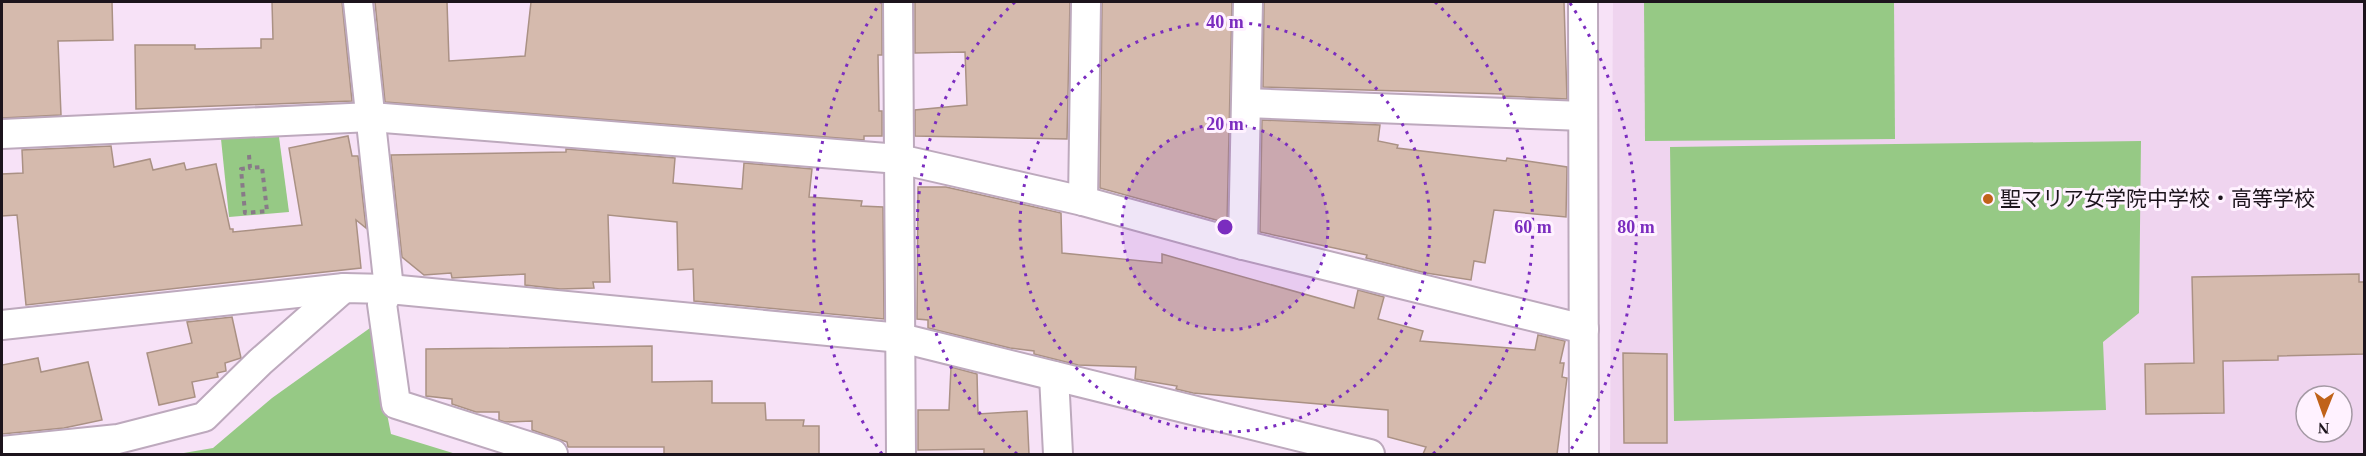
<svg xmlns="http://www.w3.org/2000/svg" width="2366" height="456" viewBox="0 0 2366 456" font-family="'Times New Roman','Noto Sans JP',serif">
	<rect width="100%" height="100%" fill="#f7e2f7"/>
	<path fill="#efd4ef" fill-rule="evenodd" d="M1613,2H2364V454H1610ZM2306,396H2342V432H2306Z"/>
	<g fill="#96c985">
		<path d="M1644,2H1894L1895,139L1645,141Z"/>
		<path d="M279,137L289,212L229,217L221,139Z"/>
		<path d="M2141,141L2139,313L2103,342L2106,410L1674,421L1670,147Z"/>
		<path d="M370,328L391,434L456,454H178L213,448L272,398Z"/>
	</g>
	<g fill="#d5baad" stroke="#aa9184" stroke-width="1.5">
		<path d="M2,2H112L113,40L58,41L61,115L2,118Z"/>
		<path d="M272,2H342L352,101L136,109L135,45H195V49L261,48V39H273Z"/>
		<path d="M375,2H447L449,61L525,56L531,2H882V55H878L879,111H882V136H864V140L385,102Z"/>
		<path d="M915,2H1070L1067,139L915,136V110L967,105L965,52L915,53Z"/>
		<path d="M1102,2H1232L1227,223L1100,188Z"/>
		<path d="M1264,2H1564L1567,99L1503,96V94L1263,87Z"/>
		<path d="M1262,120L1380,125L1378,141L1398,145L1397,148L1506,161L1507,158L1567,167L1566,217L1494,210L1485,263L1474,261L1471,280L1426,273L1366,258L1367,255L1260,232Z"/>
		<path d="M348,136L352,156H358L366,228L356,220L361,268L26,305L17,215L2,216V174L23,173L22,150L111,146L114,167L150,159L153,170L184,163L186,170L216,164L230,229H233V232L302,225L289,148Z"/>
		<path d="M566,149L675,158L673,183L742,189L744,163L812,169L809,197L862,201L861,206L883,207L884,319L694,301L693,269L678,270L677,222L608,215L610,282H593L594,288L560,289L525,285V274L452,278L451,273L424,275L402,257L391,155L566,152Z"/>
		<path d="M918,187H946L1061,213L1062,253L1162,263V254L1354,308L1358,290L1384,297L1378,319L1423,331L1420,341L1535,350L1538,335L1565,341L1560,363H1564L1562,377L1567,378L1557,454H1423L1426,447L1388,437V410L1193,393L1176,389L1177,386L1135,379L1136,367L1078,365L1034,354V351L1010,348L928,328V320L917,319Z"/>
		<path d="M2359,274V282H2364V354L2278,356V360L2223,361L2224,413L2146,414L2145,364L2194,363L2192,277Z"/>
		<path d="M232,317L241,358L225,363L226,371L217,373L218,377L192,382L195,397L159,405L147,353L192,343L187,322Z"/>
		<path d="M652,346V382L712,381V403H765L766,420H804L803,426H819V454H664V447H568L567,442L532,430V421L505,422L499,420V412H476L452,404V399L426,396V349Z"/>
		<path d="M1623,353L1667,354V443H1624Z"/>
		<path d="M38,358L41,372L88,362L102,420L64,428L2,434V365Z"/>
		<path d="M951,367L977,374L978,414L1027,411L1029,454H984V449L918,450V410H949Z"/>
	</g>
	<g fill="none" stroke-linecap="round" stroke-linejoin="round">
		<g stroke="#bda9bd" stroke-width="32">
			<g id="street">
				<path d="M358,2L389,289L382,304L396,404L553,454"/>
				<path d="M898,2L901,454"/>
				<path d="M1583,2L1584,454"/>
				<path d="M1246,103L1583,116"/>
				<path d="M2,134L371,117L899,159L1083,201L1243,245L1584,329"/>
				<path d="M1083,201L1086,2"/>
				<path d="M1243,245L1248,2"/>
				<path d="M2,325L344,288L389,289L901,338L1370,454"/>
				<path d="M1054,376L1058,454"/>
				<path d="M2,451L118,439L204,417L260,362L344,288"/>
			</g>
		</g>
		<path stroke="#887a88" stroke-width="4" stroke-dasharray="4.5 4.5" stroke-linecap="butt" d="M249,155L250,168L262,167L267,211L245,213L241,169L250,168"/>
		<use href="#street" stroke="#fff" stroke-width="28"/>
	</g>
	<circle cx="1225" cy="227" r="103" fill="#7b2cbf" fill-opacity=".12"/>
	<g fill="none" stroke="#7b2cbf" stroke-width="3" stroke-dasharray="3 6">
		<circle cx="1225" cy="227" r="103"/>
		<circle cx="1225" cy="227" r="205"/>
		<path d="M1017 454A308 308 0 0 1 1015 2M1435 2A308 308 0 0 1 1433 454"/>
		<path d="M882 454A411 411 0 0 1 880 3M1570 3A411 411 0 0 1 1568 454"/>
	</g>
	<circle fill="#c06219" stroke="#fff2ff" stroke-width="2" cx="1988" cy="199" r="6"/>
	<g text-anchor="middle" stroke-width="6" stroke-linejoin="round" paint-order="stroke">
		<g font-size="21" fill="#1c141c" stroke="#fff2ff" text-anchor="start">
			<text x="2000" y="206">聖マリア女学院中学校・高等学校</text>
		</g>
	</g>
	<circle cx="1225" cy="227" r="9" fill="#7b2cbf" stroke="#fff2ff" stroke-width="3"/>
	<g font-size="18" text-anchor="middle" font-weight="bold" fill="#7b2cbf" stroke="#fff2ff" stroke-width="6" stroke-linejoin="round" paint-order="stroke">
		<text x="1225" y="28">40 m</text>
		<text x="1225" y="130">20 m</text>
		<text x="1533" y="233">60 m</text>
		<text x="1636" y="233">80 m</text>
	</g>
	<rect width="2366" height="456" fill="none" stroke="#1c141c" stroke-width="6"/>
	<g transform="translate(2324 414) rotate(181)"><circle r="28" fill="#fff2ff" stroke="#a499a4" stroke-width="1.5"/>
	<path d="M0-4.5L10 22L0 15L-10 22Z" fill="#c06219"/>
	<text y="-9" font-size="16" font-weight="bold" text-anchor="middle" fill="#1c141c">N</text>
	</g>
</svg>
